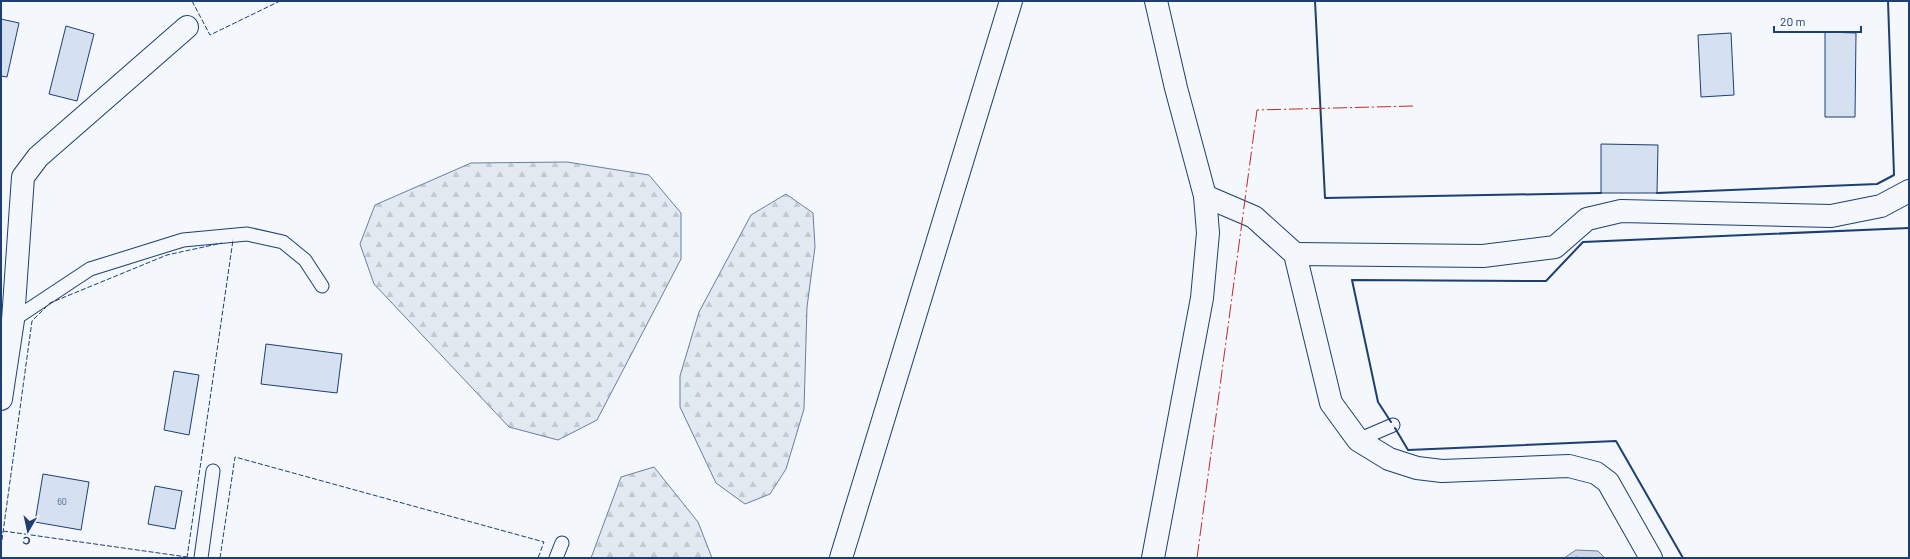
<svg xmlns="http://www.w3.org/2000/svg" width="1910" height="559" viewBox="0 0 1910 559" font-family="Barlow,sans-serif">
	<defs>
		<pattern id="forest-firs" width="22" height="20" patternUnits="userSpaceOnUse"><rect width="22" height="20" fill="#e3e9f0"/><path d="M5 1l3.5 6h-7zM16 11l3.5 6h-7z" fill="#c2c9d1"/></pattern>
		<pattern id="water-ripples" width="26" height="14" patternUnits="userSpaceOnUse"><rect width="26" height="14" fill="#cfd7e4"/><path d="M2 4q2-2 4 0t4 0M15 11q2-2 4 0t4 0" fill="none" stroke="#b1bac7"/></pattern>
	</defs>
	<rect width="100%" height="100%" fill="#f4f7fb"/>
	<g fill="url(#forest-firs)" stroke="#687fa3">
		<path d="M567,162L649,175L681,213V259L597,420L558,440L509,427L374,284L360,244L375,205L471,163Z"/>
		<path d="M786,194L813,213L815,247L807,307L804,409L786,469L770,494L745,504L716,483L680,407V376L699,312L751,215Z"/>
		<path d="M654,467L698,522L712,558H591L621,477Z"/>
	</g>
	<path fill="url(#water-ripples)" stroke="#687fa3" d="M1576,550L1598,551L1605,558H1564Z"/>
	<g fill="#d5e0f0" stroke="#1d3f73">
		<path d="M1,19L19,23L7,77L1,76Z"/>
		<path d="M66,26L94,34L77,101L49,94Z"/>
		<path d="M1825,32L1856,33L1855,117H1825Z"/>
		<path d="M1731,33L1734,95L1701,97L1698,35Z"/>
		<path d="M1601,144L1658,145L1657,193H1601Z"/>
		<path d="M266,344L342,354L337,393L261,384Z"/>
		<path d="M174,371L199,375L189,435L164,430Z"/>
		<path d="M43,474L89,482L81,530L35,522Z"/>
		<path d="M155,486L182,491L175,529L148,524Z"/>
	</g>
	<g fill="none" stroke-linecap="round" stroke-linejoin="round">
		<g stroke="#1d3f73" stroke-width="15">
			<g id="lane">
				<path d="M13,320L90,269L183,240L247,234L283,242L305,260L322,286"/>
				<path d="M1358,440L1393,425"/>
				<path d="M201,558L213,471"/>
				<path d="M556,558L562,543"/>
			</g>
		</g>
		<g stroke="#1d3f73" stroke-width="24">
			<g id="street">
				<path d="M1205,196L1254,217L1295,254L1331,403L1358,440L1389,459L1417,468L1442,471L1569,466L1596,473L1608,482L1651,558"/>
				<path d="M1295,254L1483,256L1555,247L1587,219L1621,211L1831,216L1881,206L1909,191"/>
				<path d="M1,399L13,320L23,177L38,157L187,27"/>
				<path d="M841,558L1011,1"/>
				<path d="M1153,558L1202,298L1208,233L1205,196L1176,88L1156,1"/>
			</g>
		</g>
		<use href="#lane" stroke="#f4f7fb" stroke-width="13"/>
		<use href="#street" stroke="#f4f7fb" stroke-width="22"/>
		<g stroke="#1d3f73" stroke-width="1" stroke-dasharray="5 2" stroke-linecap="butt">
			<path d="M192,1L210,35L280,1"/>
			<path d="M3,531L187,557"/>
			<path d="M1,547L32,321L50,303L167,255L222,243"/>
			<path d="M187,558L233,240H232"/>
			<path d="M220,558L235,457L544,542L538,558"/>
		</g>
		<g stroke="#1d3f73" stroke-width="2">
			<path d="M1315,1L1325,198L1601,193"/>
			<path d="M1657,193L1877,184L1894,175L1888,1"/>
			<path d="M1391,422L1378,402L1352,280L1546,281L1583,242L1909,228"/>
			<path d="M1395,428L1408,450L1616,441L1683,558"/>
		</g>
		<path stroke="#c62828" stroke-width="1" stroke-dasharray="14 3 2 3" stroke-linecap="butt" d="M1197,558L1257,110L1413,106"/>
	</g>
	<g text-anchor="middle" stroke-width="3" stroke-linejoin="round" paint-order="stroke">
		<g font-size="9" fill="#4b6792">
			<text x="62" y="505">60</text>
		</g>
	</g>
	<rect width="1910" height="559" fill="none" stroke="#1d3f73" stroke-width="4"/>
	<g transform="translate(28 531) rotate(189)" stroke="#f4f7fb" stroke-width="3" paint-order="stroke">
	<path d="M0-3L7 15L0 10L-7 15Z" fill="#1d3f73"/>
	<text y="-6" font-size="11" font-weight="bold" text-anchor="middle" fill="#1d3f73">С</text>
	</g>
	<path d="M1774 26v6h87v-6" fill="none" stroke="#1d3f73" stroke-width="2"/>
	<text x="1780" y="26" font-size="12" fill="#1d3f73" stroke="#f4f7fb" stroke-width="3" paint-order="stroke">20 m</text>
</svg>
